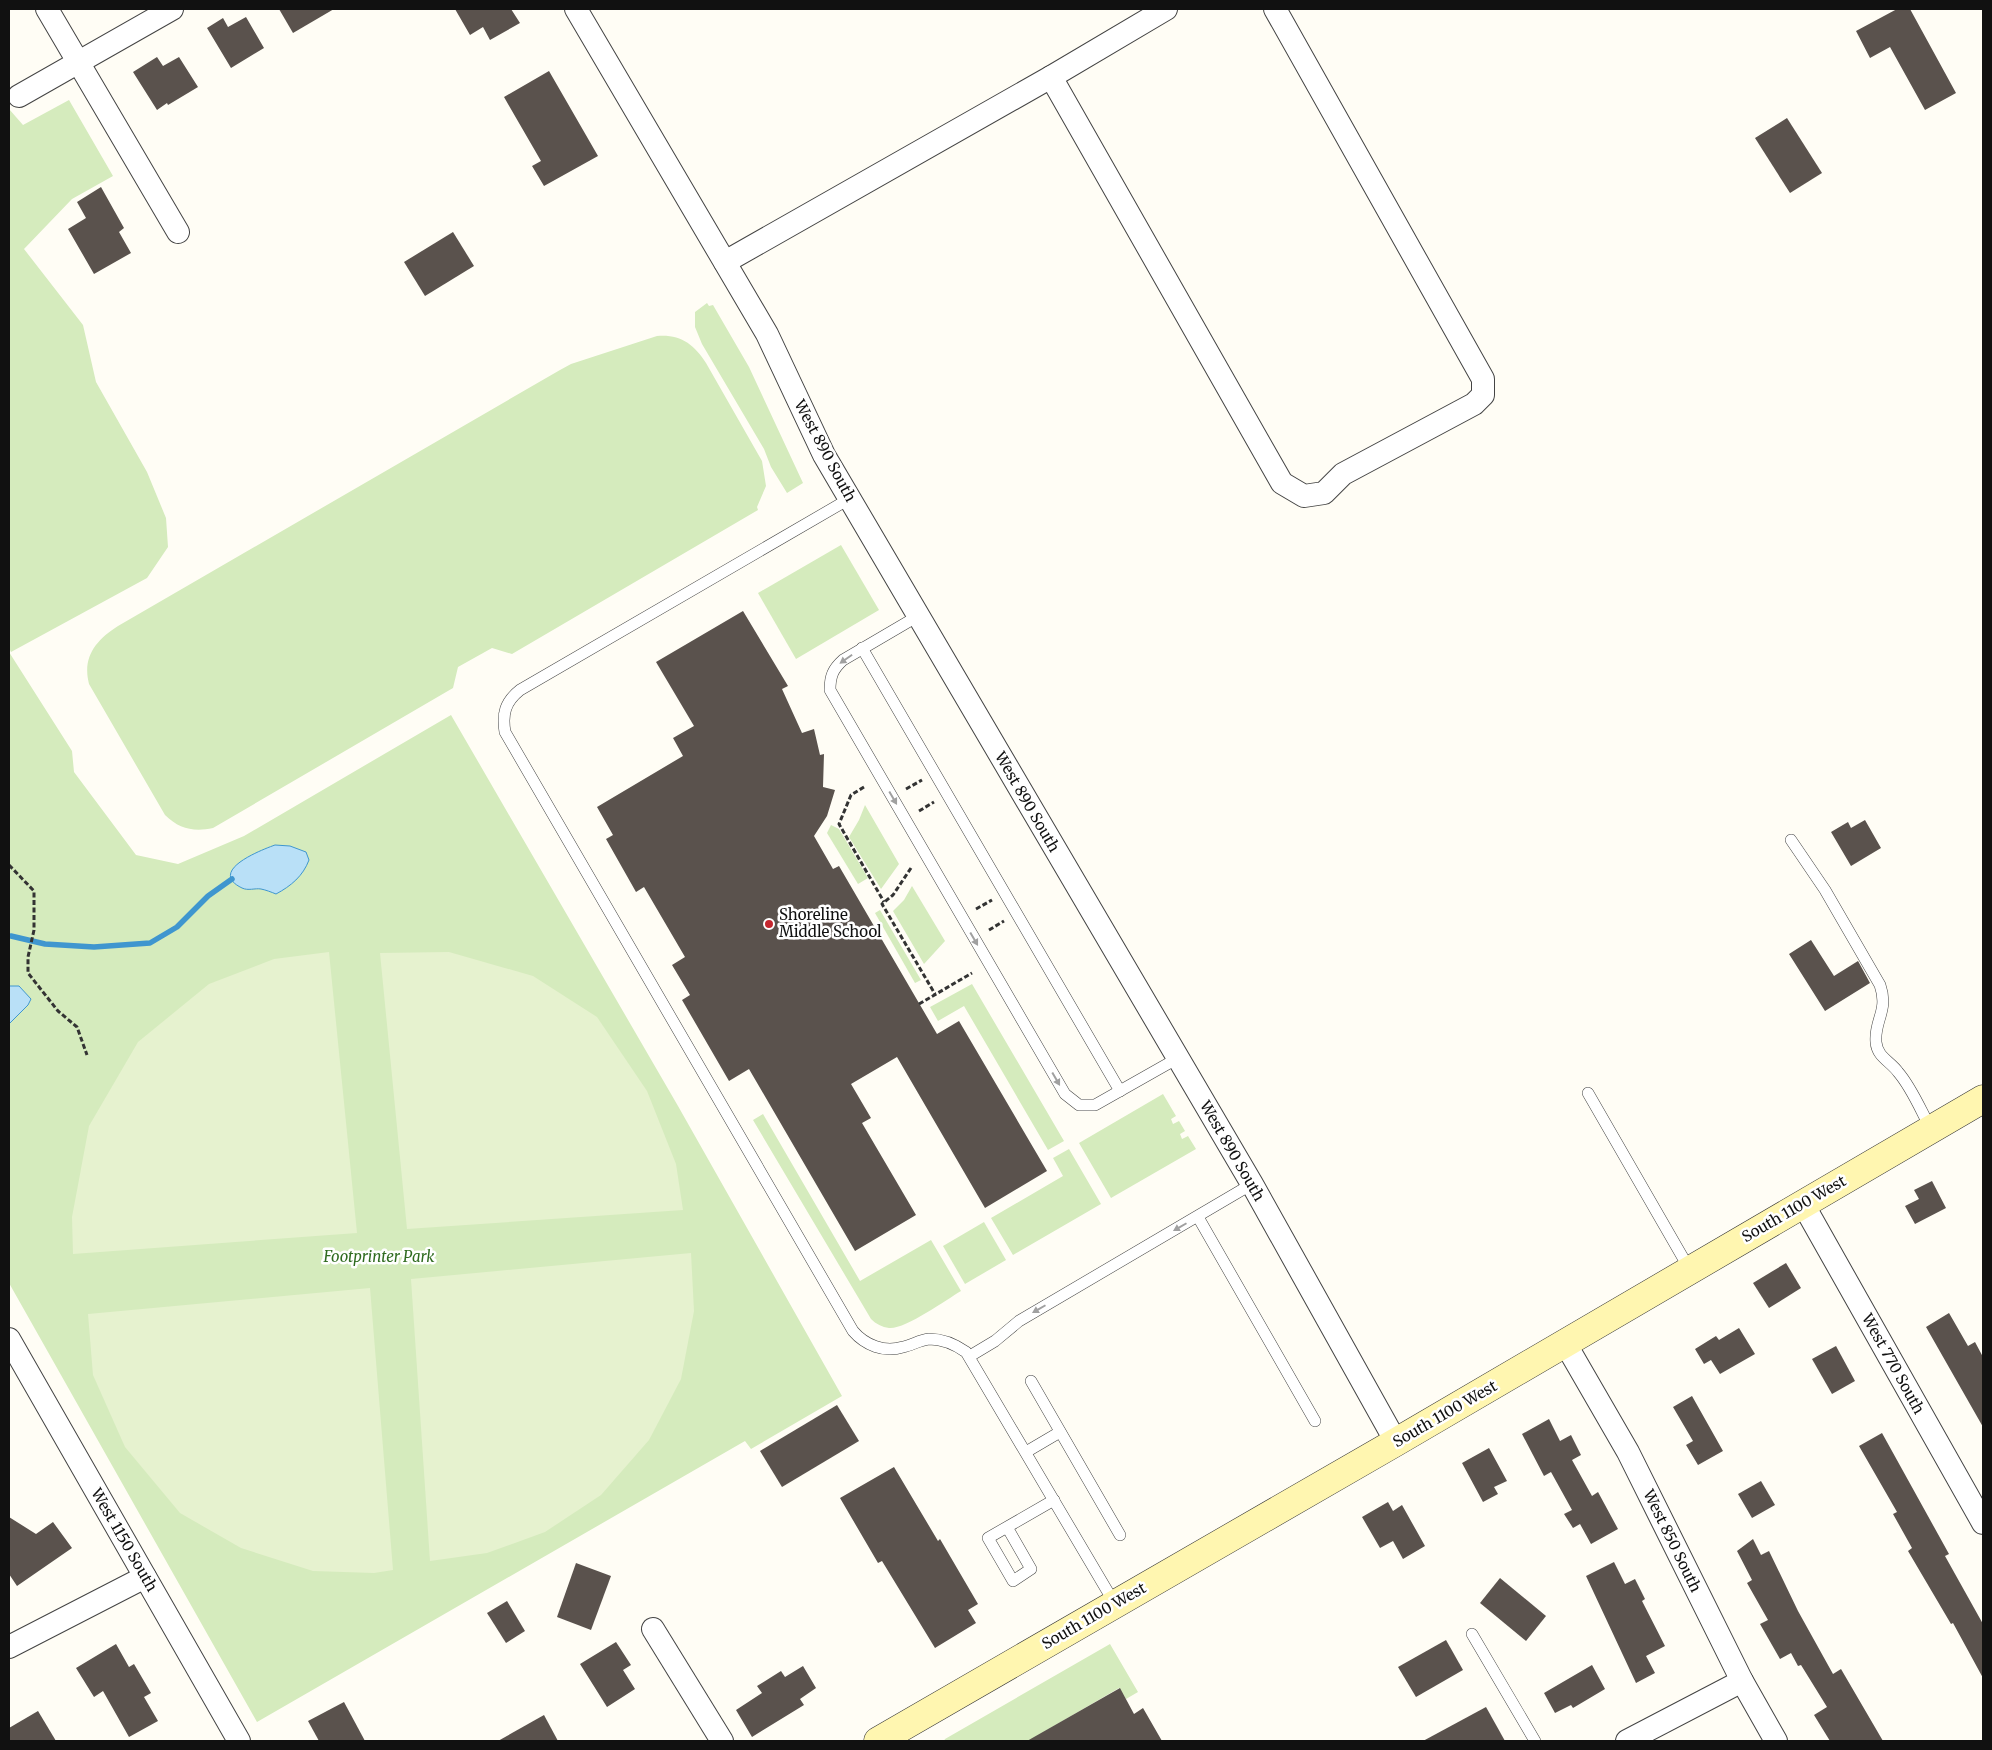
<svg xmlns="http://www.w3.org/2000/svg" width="1992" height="1750" viewBox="0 0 1992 1750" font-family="Merriweather,serif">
	<rect width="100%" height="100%" fill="#fffdf5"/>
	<g fill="#d5ebbd">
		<path d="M69,100L113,176L72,199L24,249L83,325L96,382L147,472L166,518L168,547L147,578L11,652L9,648V109L23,125Z"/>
		<path d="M707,303L709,306L713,305L749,367L803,483L787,493L771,467L764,449L702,344L695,327V312Z"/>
		<path d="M657,336C680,334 694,344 706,363L762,461L766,486L757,507L758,510L512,654L492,648L458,667L453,688L213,828C194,832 179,829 165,815L89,684C82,657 96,640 118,626L560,370L571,364Z"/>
		<path d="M841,545L879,610L796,659L758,593Z"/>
		<path d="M9,652L72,751L74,772L136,855L178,864L244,836L451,715L678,1106L842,1396L751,1449L745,1441L257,1722L9,1283Z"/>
		<path d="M865,805L899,864L881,889L849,837L859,820Z"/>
		<path d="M831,825L839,829L868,878L858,884L827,833Z"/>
		<path d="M912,886L945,941L924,964L893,911L904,900Z"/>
		<path d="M880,910L921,980L915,983L875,913Z"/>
		<path d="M972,984L1064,1141L1048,1150L964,1006L938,1021L930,1007Z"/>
		<path d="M1163,1094L1176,1116L1171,1119L1173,1124L1179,1121L1185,1131L1180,1134L1182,1139L1188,1136L1196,1149L1111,1198L1079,1143Z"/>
		<path d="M763,1114L860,1281L931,1240L961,1291C946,1300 904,1330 889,1328C882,1327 876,1324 871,1319L753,1120Z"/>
		<path d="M1069,1149L1101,1204L1013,1255L991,1218L1063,1176L1053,1158Z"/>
		<path d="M984,1222L1006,1260L965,1284L943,1246Z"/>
		<path d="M1110,1644L1138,1692L1126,1699L1119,1688L1035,1737L1037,1741H944L945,1739Z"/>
	</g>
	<g fill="#e6f2cf">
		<path d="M329,952L357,1233L73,1254L72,1217L89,1126L138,1042L209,984L274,959Z"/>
		<path d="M449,952L533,976L597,1017L647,1091L676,1164L683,1210L407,1229L380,953Z"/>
		<path d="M691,1253L694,1311L681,1379L649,1440L601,1495L545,1532L487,1553L430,1561L411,1279Z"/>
		<path d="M370,1288L393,1570L374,1573L313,1571L241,1548L180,1513L125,1447L93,1375L88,1314Z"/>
	</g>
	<g fill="#b9e0f7" stroke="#3f96cf">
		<path d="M275,845L290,846L306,852L309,860C303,876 291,886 276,894C271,892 266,890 261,889C255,888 248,891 242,888C207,871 261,850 275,845Z"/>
		<path d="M9,986H19L31,999L28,1005L9,1024Z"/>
	</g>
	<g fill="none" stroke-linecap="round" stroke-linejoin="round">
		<path stroke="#3f96cf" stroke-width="5.5" d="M11,936L45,944L94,947L150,943L177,927L208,896L232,879"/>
	</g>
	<g fill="#5a524d">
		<path d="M279,9H334L293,33Z"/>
		<path d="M455,9H511L520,23L490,40L483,27L470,35Z"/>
		<path d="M1897,9H1910L1956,93L1925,110L1890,47L1870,58L1856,31Z"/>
		<path d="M246,17L264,48L231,68L207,28L223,18L228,27Z"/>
		<path d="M157,57L163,66L179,57L198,87L168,105L167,103L157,110L133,72Z"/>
		<path d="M549,71L598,156L544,186L532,166L541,161L504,97Z"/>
		<path d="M1787,118L1822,173L1790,193L1755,138Z"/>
		<path d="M101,187L124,228L119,232L131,253L94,274L68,229L86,218L77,202Z"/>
		<path d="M453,232L474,266L425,296L404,262Z"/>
		<path d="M743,611L788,686L782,689L802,733L814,729L820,755L824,754L823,787L835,790L827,816L814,836L833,869L839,866L937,1034L959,1021L1047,1171L985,1208L897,1057L851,1084L871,1118L862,1123L916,1215L855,1251L749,1069L729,1081L682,1000L690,995L672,965L685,957L644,887L636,892L606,839L613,835L597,807L683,756L673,738L694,726L656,662Z"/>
		<path d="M1865,820L1881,848L1851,866L1831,832L1848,822L1851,828Z"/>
		<path d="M1811,940L1834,976L1858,961L1870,983L1825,1011L1789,954Z"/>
		<path d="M1932,1181L1946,1208L1915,1224L1905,1206L1919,1199L1914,1190Z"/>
		<path d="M1786,1263L1801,1288L1769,1308L1753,1283Z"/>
		<path d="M1949,1313L1968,1346L1975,1342L1983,1357V1427L1926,1327Z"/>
		<path d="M1739,1328L1755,1354L1720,1374L1711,1360L1704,1364L1695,1349L1716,1336L1719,1340Z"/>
		<path d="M1836,1346L1855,1381L1832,1394L1812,1359Z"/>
		<path d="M1692,1396L1723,1451L1698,1465L1686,1445L1693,1441L1673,1407Z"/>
		<path d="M837,1405L859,1441L782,1487L760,1451Z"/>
		<path d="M1549,1419L1560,1441L1571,1435L1581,1455L1572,1460L1592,1496L1598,1492L1618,1529L1591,1544L1580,1524L1573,1528L1564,1514L1572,1510L1551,1472L1544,1476L1522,1434Z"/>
		<path d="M1882,1433L1949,1554L1945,1556L1983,1624V1678L1953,1623L1951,1624L1908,1551L1912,1548L1893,1514L1897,1512L1859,1446Z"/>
		<path d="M1489,1448L1507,1481L1494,1487L1498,1494L1483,1502L1462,1463Z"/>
		<path d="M894,1467L938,1541L940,1539L978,1604L968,1610L976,1623L935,1648L882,1561L878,1563L840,1498Z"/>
		<path d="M1761,1481L1775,1505L1752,1518L1738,1494Z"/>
		<path d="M1388,1502L1393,1511L1402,1505L1425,1546L1403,1559L1393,1541L1380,1548L1362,1517Z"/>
		<path d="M9,1517L36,1534L53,1522L72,1548L17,1586L9,1574Z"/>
		<path d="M1753,1539L1761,1555L1769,1551L1798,1611L1833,1674L1841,1669L1883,1741H1830L1814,1715L1827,1707L1801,1665L1798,1666L1791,1653L1780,1659L1760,1624L1768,1620L1747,1583L1752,1580L1737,1551Z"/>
		<path d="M1614,1562L1625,1584L1635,1579L1645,1599L1642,1601L1665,1646L1646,1656L1655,1673L1636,1683L1586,1576Z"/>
		<path d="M576,1563L611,1576L591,1630L557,1617Z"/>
		<path d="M1500,1578L1546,1616L1526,1641L1480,1603Z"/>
		<path d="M507,1601L525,1631L506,1643L487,1613Z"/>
		<path d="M1446,1640L1463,1670L1416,1697L1398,1667Z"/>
		<path d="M616,1642L631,1665L623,1670L635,1689L607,1707L580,1664Z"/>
		<path d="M116,1644L129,1667L134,1664L151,1693L144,1697L158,1721L129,1737L103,1691L94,1697L76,1668Z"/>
		<path d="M1592,1665L1605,1689L1573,1708L1571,1705L1555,1713L1544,1693Z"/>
		<path d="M803,1666L816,1688L800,1699L804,1705L752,1737L736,1710L762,1693L757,1686L781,1671L785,1677Z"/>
		<path d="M1120,1688L1134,1714L1143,1708L1162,1741H1027Z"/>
		<path d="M344,1702L365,1741H319L308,1721Z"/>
		<path d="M1486,1707L1505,1741H1423Z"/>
		<path d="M38,1711L56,1741H9V1728Z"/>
		<path d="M544,1715L558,1741H498Z"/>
	</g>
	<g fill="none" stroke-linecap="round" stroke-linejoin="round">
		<g stroke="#444" stroke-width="12">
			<g id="lane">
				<path d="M849,499L520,690C505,702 502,714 505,732L853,1331C865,1345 884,1353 903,1347C912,1345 920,1340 929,1339C942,1339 956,1345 966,1352L1115,1604"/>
				<path d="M918,616L843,660C833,669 830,676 830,690L1065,1094L1079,1105H1095L1178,1058"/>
				<path d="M862,648L1120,1091"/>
				<path d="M1791,840L1825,890L1880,985C1889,1011 1874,1020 1876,1042C1877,1057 1890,1061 1898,1072C1912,1088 1921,1111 1931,1129"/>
				<path d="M1588,1093L1690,1270"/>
				<path d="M1198,1217L1315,1421"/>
				<path d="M970,1356L995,1341L1019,1321L1252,1184"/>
				<path d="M1031,1381L1120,1535"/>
				<path d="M1026,1452L1060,1432"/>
				<path d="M1007,1527L1031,1569L1013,1581L988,1538L1054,1500"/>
				<path d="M1472,1634L1535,1741"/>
			</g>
		</g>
		<g stroke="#444" stroke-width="24">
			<g id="street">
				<path d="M47,9L178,232"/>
				<path d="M576,9L767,334L824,455L1252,1184L1396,1442"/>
				<path d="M1051,77L1282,483L1304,496L1324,493L1343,474L1474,404L1483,395V379L1275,9"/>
				<path d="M19,96L172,9"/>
				<path d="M725,262L1051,77L1166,9"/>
				<path d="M1803,1204L1983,1523"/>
				<path d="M9,1339L239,1741"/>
				<path d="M1565,1343L1628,1452L1742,1681L1776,1741"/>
				<path d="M653,1629L722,1741"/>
				<path d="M9,1647L145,1577"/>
				<path d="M1627,1741L1742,1681"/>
			</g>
		</g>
		<g stroke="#333" stroke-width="29">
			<path id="secondary" d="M878,1741L1396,1442L1983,1099"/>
		</g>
		<g stroke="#333" stroke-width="3" stroke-dasharray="5 2.5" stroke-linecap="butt">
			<path d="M864,787L851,795L839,824L884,902"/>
			<path d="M906,789L922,780"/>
			<path d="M919,811L934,802"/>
			<path d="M9,865L34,891V930L28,957V973L58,1011L77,1027L87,1055"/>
			<path d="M911,868L893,895L882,904L935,994"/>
			<path d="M976,909L992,900"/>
			<path d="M989,930L1004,921"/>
			<path d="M919,1004L972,973"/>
		</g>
		<use href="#lane" stroke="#fff" stroke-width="11"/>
		<use href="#street" stroke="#fff" stroke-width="22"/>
		<use href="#secondary" stroke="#fff6b0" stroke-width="28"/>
	</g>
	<defs><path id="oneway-solid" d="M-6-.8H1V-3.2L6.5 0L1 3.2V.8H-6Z" transform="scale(1.25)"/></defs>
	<g fill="#a0a0a0">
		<use href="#oneway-solid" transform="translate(846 659) rotate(145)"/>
		<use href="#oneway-solid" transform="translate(893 798) rotate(60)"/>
		<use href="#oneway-solid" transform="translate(974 939) rotate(60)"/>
		<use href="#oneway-solid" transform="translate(1056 1079) rotate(60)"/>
		<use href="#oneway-solid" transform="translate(1180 1227) rotate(150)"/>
		<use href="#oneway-solid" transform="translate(1039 1309) rotate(150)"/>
	</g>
	<circle fill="#c4262e" stroke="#fff" stroke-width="2" cx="769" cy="924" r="5"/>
	<g text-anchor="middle" stroke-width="5" stroke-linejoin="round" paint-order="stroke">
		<g font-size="15" fill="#111" stroke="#fff">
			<text transform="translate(825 451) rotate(62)" y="5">West 890 South</text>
			<text transform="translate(1027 802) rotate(60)" y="5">West 890 South</text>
			<text transform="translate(1232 1151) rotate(60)" y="5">West 890 South</text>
			<text transform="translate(1794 1209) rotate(-30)" y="5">South 1100 West</text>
			<text transform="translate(1893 1364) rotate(61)" y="5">West 770 South</text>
			<text transform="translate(1445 1414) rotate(-30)" y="5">South 1100 West</text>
			<text transform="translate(124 1540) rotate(60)" y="5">West 1150 South</text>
			<text transform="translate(1672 1541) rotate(64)" y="5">West 850 South</text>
			<text transform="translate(1094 1616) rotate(-30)" y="5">South 1100 West</text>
		</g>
		<g font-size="15" fill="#111" stroke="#fff" text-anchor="start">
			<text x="779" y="920">Shoreline<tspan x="779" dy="17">Middle School</tspan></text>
		</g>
		<g font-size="15" font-style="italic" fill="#2f6b1f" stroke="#fff">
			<text x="379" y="1262">Footprinter Park</text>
		</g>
	</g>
	<rect width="1992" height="1750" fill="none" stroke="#111111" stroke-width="20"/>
</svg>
